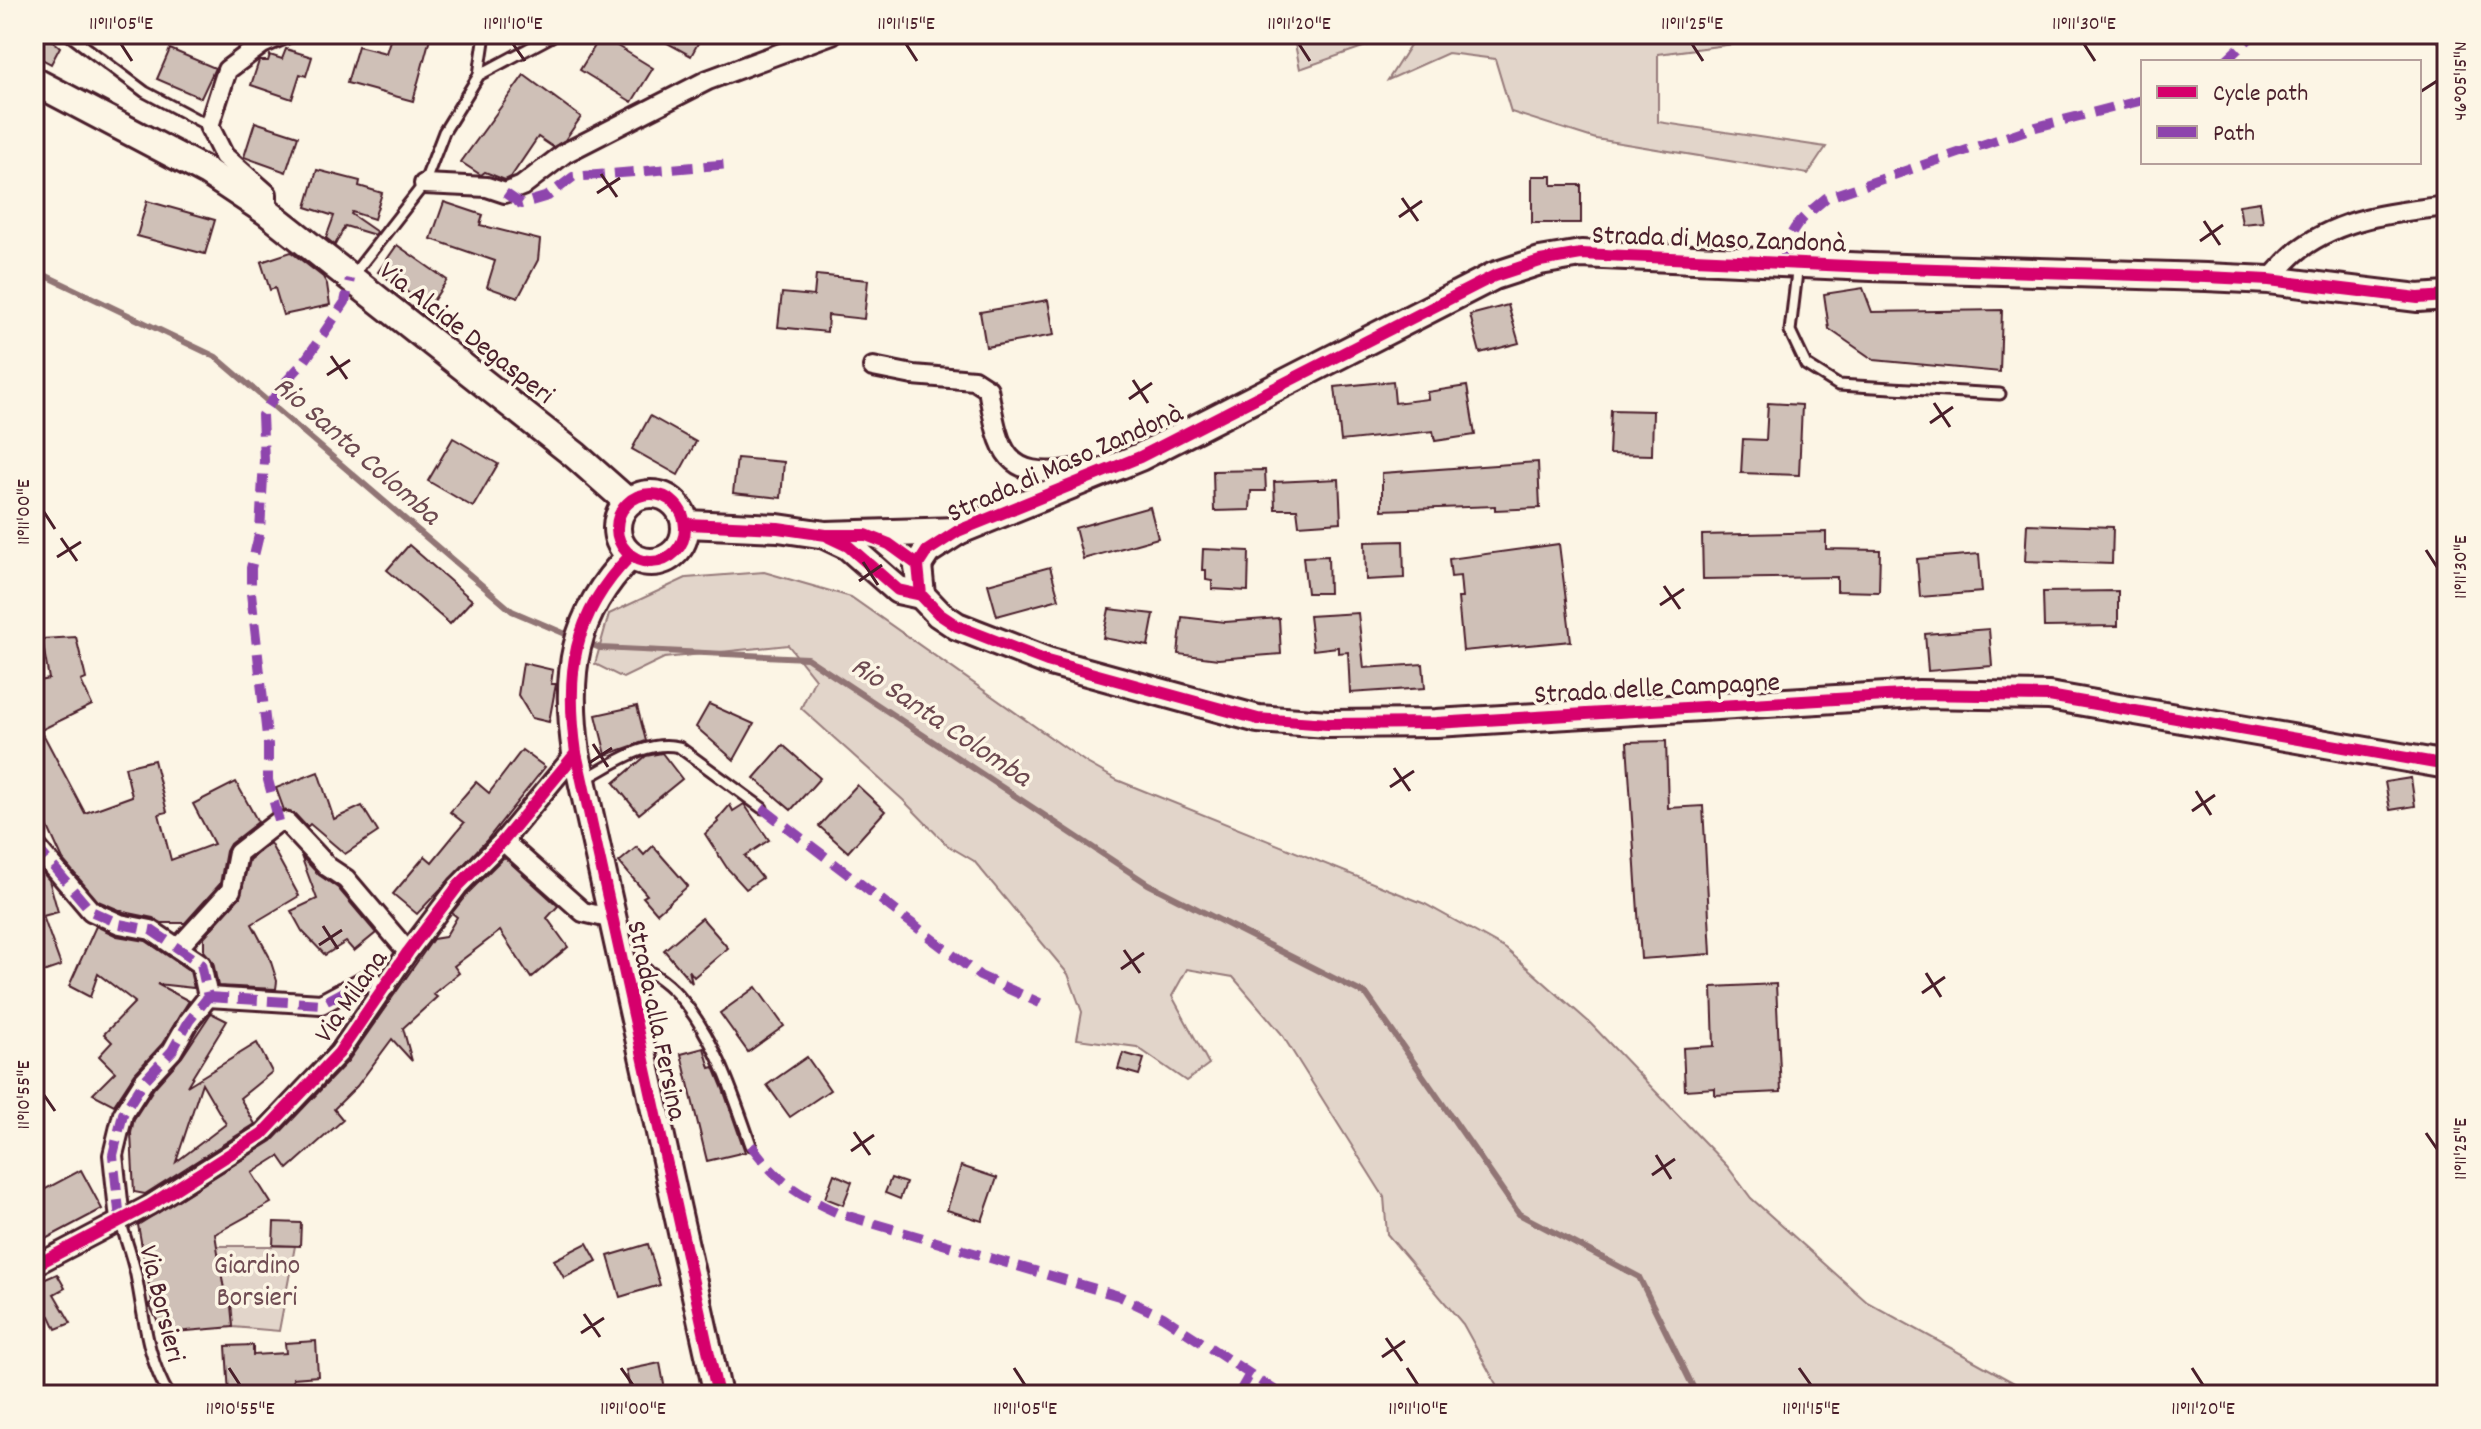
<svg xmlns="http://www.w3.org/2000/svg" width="2481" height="1429" viewBox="0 0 2481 1429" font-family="Dekko,sans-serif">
	<rect width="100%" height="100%" fill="#fcf5e5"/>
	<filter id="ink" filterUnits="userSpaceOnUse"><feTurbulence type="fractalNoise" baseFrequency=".0125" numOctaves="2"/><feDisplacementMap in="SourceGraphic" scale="16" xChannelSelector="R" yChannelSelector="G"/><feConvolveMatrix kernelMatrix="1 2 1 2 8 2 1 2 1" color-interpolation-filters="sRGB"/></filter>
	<g filter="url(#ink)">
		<g fill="#e2d5ca" stroke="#967a7a" stroke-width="2">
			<path d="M1293,34H1400L1300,69Z"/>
			<path d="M1417,34H1809L1658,54V122L1826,147L1808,174L1596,139L1511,112L1495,59L1448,53L1388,80Z"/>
			<path d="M764,572L851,597L1087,763L1117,780L1425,904L1506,949L1590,1023L1727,1166L1751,1198L1867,1302L2036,1395H1665L1664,1393L1497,1395L1496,1384L1463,1324L1387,1234L1384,1197L1281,1033L1233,977L1187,969L1172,996L1209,1064L1186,1081L1137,1047L1077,1039L1082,1012L1068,974L974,861L947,845L903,800L801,708L815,679L788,645L664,658L623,678L595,664L609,614L686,578Z"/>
			<path d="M216,1246H295L279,1331L233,1327L231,1295L224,1289Z"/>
		</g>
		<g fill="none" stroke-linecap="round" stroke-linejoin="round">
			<g stroke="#917474" stroke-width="6">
				<path d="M34,270L216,357L512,611L575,638"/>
				<path d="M586,642L600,648L807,658L1148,884L1367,995L1519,1214L1639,1277L1697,1395"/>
			</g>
		</g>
		<g fill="#cfc0b7" stroke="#4a1f2b" stroke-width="2" fill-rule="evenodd">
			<path d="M34,34H45L60,47L51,64L34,55Z"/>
			<path d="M392,34H431L413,101L347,83L358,46L386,53Z"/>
			<path d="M651,34H703L691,56Z"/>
			<path d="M601,36L653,68L632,102L580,70Z"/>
			<path d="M170,49L215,68L201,98L157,79Z"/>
			<path d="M286,49L312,57L306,76L300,74L292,99L251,85L259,61H268L270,55L282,59Z"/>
			<path d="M524,75L581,117L565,140L553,147L538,137L511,177L505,180L485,172L481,175L461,162Z"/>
			<path d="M255,122L298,136L286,172L244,157Z"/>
			<path d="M317,170L360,181L359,186L382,193L374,219L352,212L351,214L377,232L375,235L345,226L335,245L326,238L334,216L306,207Z"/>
			<path d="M1532,176H1552V185H1581V223H1532Z"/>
			<path d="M147,201L215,220L205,254L137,236Z"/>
			<path d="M444,202L483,215L480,225L540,240L538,260L518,298L487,287L495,261L431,239Z"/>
			<path d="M2260,202L2263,222L2242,224L2239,205Z"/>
			<path d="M397,245L447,280L429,307L378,272Z"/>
			<path d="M291,252L323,277L327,284L330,305L283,315L275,288L270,290L261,262Z"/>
			<path d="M816,275L868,280L864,319L828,315L827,332L778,327L782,293L814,296Z"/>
			<path d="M1863,288L1872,312L2002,310L2000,372L1874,360L1829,329L1824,294Z"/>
			<path d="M1048,300L1054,335L986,347L980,312Z"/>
			<path d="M1508,305L1519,343L1480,353L1470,315Z"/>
			<path d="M1393,381L1395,403L1428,399L1427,392L1467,386L1475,435L1435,441L1433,431L1341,441L1335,387Z"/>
			<path d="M1768,403L1802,405L1799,475L1741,473L1743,439L1766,440Z"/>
			<path d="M1611,410L1653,411L1652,455L1609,454Z"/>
			<path d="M650,416L696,442L678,475L632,449Z"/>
			<path d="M453,438L498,464L473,507L428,481Z"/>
			<path d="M737,458L784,462L781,498L733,493Z"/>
			<path d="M1538,462L1540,508L1495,510V506L1382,510V473Z"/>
			<path d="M1265,470L1266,491H1251L1250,510L1214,511L1213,471Z"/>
			<path d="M1339,479L1341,522L1299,525L1297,509H1275L1274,482Z"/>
			<path d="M1150,507L1158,538L1083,559L1075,528Z"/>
			<path d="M2027,524L2113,527L2112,564L2025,561Z"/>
			<path d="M1826,532V549L1880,550L1879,592L1837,591V577L1703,579L1702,535Z"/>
			<path d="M1403,541L1404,578L1366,580L1365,542Z"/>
			<path d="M1559,544L1571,641L1463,651L1458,598H1462L1460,576L1451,577L1449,559Z"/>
			<path d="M409,545L472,600L450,624L387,570Z"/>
			<path d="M1203,549L1249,551L1248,591L1212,589V581L1206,580V570H1202Z"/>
			<path d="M1979,554L1982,592L1920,597L1917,559Z"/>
			<path d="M1328,556L1329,593H1307L1303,557Z"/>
			<path d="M1050,567L1059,599L997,616L988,584Z"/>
			<path d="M2118,591V626L2044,627L2043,592Z"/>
			<path d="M1109,609L1154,614L1148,646L1103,638Z"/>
			<path d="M1358,613L1364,668L1423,664L1425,688L1350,693L1348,652L1338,653V647L1313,650L1309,616Z"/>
			<path d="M1182,617L1225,622L1279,618L1281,654L1218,659L1178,654Z"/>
			<path d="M1989,629L1992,666L1928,671L1925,634Z"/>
			<path d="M76,637L86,679L81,681L92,705L41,730L85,813L132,796L125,767L154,760L167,812L159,814L171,860L214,844L193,804L236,782L258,822L230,844L226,851L220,884L185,923H162L153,918L124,912L98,901L63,860L47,825L40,830L34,820V682L49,679L42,639Z"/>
			<path d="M523,663L553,670L551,684H556L549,722L532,718L518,695Z"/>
			<path d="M709,704L754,724L734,760L696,727Z"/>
			<path d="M637,706L646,741L606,755L596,715Z"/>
			<path d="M1666,741L1668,808L1703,806L1711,954L1641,959L1627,742Z"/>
			<path d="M783,745L820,778L791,810L754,778Z"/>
			<path d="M522,750L545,767L486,841L417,914L393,894L425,856L432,862L464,823L450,812L476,782L489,793Z"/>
			<path d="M662,753L682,779L639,814L614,783L646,756Z"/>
			<path d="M318,772L334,819L362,806L378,832L345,854L310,824L307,827L295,814L284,810L276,788Z"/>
			<path d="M2411,778L2415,806L2390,810L2385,782Z"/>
			<path d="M857,785L885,811L848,852L819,826Z"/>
			<path d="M744,804L769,840L745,856L762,878L746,889L727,868L705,834L718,822L717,820L730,805L733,811Z"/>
			<path d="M270,843L299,896L252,924L269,956L277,981L276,989L218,986L213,962L204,951V937L240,897L249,860Z"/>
			<path d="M653,846L688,886L657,913L643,897L647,895L619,862L637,847L644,855Z"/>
			<path d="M301,856L319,875L338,888L376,933L354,951L346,942L325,955L302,931L291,911L317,899Z"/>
			<path d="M504,857L558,906L547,918L568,947L531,978L500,931L454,966L459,973L433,994L437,997L403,1028L412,1061L392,1039L357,1086L334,1109L343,1120L288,1169L279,1156L252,1173L271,1203L215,1234L225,1296L230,1295L233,1327L163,1333L149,1304L152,1302L138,1225L272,1141L348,1061L433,939L445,937L457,917L452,913L467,894Z"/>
			<path d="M34,863L49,880L58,912L43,916L61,966L34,975Z"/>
			<path d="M702,918L728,948L694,977L689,970L692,983L664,950Z"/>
			<path d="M96,926L117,936L146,941L190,971L194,988L157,984L189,1001L162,1044L135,1073L114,1105L93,1094L115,1072L99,1056L112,1042L104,1034L135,1002L98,974L90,997L69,986Z"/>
			<path d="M1776,984L1781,1092L1715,1095V1088L1685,1090L1683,1048L1714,1046L1712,987Z"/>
			<path d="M756,987L784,1026L748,1052L720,1013Z"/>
			<path d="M211,1013L227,1021L187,1086L257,1043L272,1072L240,1098L255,1124L145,1194L134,1192L131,1133L134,1119L154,1088L182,1057ZM202,1083L226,1124L176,1162Z"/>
			<path d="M704,1048L710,1068L714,1067L723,1089L745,1152L707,1161L681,1054Z"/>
			<path d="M1123,1053L1144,1059L1139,1075L1118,1069Z"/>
			<path d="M807,1057L830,1090L790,1117L767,1085Z"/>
			<path d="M961,1166L997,1178L982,1221L947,1210Z"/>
			<path d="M81,1170L102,1209L34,1245V1195Z"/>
			<path d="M834,1174L852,1182L843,1205L825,1198Z"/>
			<path d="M891,1178L906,1183L900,1199L885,1193Z"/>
			<path d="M274,1222L301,1223L300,1246L273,1245Z"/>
			<path d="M587,1243L597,1261L564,1278L554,1260Z"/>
			<path d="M648,1244L660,1285L620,1297L608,1256Z"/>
			<path d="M57,1274L65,1288L54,1294L71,1323L56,1329L50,1316L34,1323V1284Z"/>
			<path d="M316,1341L318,1376L293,1378L294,1395H229L226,1346L253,1345V1355L286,1353L285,1343Z"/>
			<path d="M660,1363L666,1395H631L626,1370Z"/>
		</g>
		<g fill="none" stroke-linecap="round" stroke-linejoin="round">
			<g stroke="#4a1f2b" stroke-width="15">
				<g id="lane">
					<path d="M68,34L145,92L209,126"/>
					<path d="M479,75L485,34"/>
					<path d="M1798,264L1790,331L1806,365L1838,385L2000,394"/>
					<path d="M353,275L424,184L444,132L479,75L556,34"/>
					<path d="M585,779C614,764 646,739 679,747L762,808"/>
					<path d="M628,959C646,969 664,979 678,995C715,1037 733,1093 751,1145"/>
					<path d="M120,1220C125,1238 132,1256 136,1275C144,1316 147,1359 169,1395"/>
				</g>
			</g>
			<g stroke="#4a1f2b" stroke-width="24">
				<g id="street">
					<path d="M2446,34H2447"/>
					<path d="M424,184L487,187L505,193L522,186L565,153L708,80L832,34"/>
					<path d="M267,212V194L224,156L209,126L227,70L262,44L285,34"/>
					<path d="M2269,280C2279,270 2289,257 2300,249C2343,217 2395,212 2447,206"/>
					<path d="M873,367L913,375L974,380L988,389C999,449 1003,481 1073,469L1084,482"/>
					<path d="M503,841L583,912L613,919"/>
					<path d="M34,844L91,911L120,924L151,930L201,964L208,997"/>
					<path d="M178,948L231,890L238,853L279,821L287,823L328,867L346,879L408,952"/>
					<path d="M208,997L321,1004L364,981L386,986"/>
					<path d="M120,1220L113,1155L123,1114L144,1081L172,1051L189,1021L208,997"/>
					<path d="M34,1266L150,1205L263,1133L339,1053L408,952L458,886L503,841L576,753"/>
				</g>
			</g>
			<g stroke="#4a1f2b" stroke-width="32">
				<g id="secondary">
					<path d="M34,81L207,172L267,212L575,455L628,502"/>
					<circle cx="651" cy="528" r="34"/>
					<path d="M686,524L778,528L826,535L958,531"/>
					<path d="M829,537L848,546L898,590L921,595"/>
					<path d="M630,556C572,615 565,674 576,753L718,1395"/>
					<path d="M918,565L927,551L958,531L1140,457L1494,276L1540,261L1581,254L1871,267L2206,277L2269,280L2418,298L2447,296"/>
					<path d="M918,565L921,595L939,614L957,626L1047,661L1258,719L1328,724L1436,723L1919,694L2049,696L2447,765"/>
				</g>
			</g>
			<use href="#lane" stroke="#fcf5e5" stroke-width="9"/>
			<use href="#street" stroke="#fcf5e5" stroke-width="18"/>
			<use href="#secondary" stroke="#fcf5e5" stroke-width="26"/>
			<g stroke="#8e44ad" stroke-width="10" stroke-dasharray="20 10" stroke-linecap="butt">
				<path d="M2224,62L2254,34"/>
				<path d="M505,193L521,204L548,196L573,177L731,164"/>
				<path d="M1784,262C1788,228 1800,220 1826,198L2032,128L2143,100"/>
				<path d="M762,808L980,976L1040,1003"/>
				<path d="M279,821L268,780V745L251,593V568L260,531L264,460L262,415L282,386L304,362L345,302L350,279"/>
				<path d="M34,844L91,911L120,924L151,930L201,964L208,997"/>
				<path d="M208,997L321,1004L364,981L386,986"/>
				<path d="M751,1145C779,1183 795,1193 838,1213L1119,1296L1163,1317L1282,1395"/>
				<path d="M120,1220L113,1155L123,1114L144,1081L172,1051L189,1021L208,997"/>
				<path d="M1238,1395L1250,1374"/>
			</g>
			<g stroke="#fcf5e5" stroke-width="17">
				<g id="cycleway">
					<circle cx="651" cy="528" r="34"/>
					<path d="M686,524L778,528L826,535H866L889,544L918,565"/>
					<path d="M829,537L848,546L898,590L921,595"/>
					<path d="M630,556C572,615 565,674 576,753L718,1395"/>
					<path d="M918,565L927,551L958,531L1140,457L1494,276L1540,261L1581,254L1871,267L2206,277L2269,280L2418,298L2447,296"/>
					<path d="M918,565L921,595L939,614L957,626L1047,661L1258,719L1328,724L1436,723L1919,694L2049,696L2447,765"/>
					<path d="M34,1266L150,1205L263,1133L339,1053L408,952L458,886L503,841L576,753"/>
				</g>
			</g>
			<use href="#cycleway" stroke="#d6006c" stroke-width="12"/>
		</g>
	</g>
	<path fill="none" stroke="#4a1f2b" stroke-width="3" d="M121,44L132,61M513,44L525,61M906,44L917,61M1299,44L1310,61M1692,44L1703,61M2084,44L2095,61M2420,92L2437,81M601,174L617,197M597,193L620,178M1402,198L1418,221M1399,217L1422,201M2204,221L2220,245M2200,241L2223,225M331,356L347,379M327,375L350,360M1133,380L1148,403M1129,399L1152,383M1934,403L1950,427M1930,423L1953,407M44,512L55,529M61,538L77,561M2426,550L2437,567M57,557L81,542M863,562L878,585M859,581L882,565M1664,586L1680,609M1660,605L1684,589M593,744L608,767M589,763L612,748M1394,768L1410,791M1390,787L1414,771M2196,791L2211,815M2192,811L2215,795M323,926L338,949M319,945L342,930M1124,950L1140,973M1121,969L1144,953M1926,973L1941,997M1922,993L1945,977M44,1095L55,1111M854,1132L870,1155M2426,1133L2437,1149M851,1151L874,1135M1656,1155L1671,1179M1652,1175L1675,1159M584,1314L600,1337M581,1333L604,1318M1386,1338L1402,1361M1382,1357L1405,1341M229,1368L240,1385M621,1368L633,1385M1014,1368L1025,1385M1407,1368L1418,1385M1799,1368L1811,1385M2192,1368L2203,1385"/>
	<g text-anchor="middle" stroke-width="7" stroke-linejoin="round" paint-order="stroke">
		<g font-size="28" fill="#4a1f2b" stroke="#fcf5e5">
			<text transform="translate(1719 237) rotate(2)" y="10">Strada di Maso Zandonà</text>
			<text transform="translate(468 331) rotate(38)" y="10">Via Alcide Degasperi</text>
			<text transform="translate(1064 461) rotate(-24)" y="10">Strada di Maso Zandonà</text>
			<text transform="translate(1657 686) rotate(-3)" y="10">Strada delle Campagne</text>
			<text transform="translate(349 995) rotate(-55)" y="10">Via Milana</text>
			<text transform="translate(659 1020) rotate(78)" y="10">Strada alla Fersina</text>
			<text transform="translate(164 1303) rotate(76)" y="10">Via Borsieri</text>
		</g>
		<g font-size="28" fill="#704c53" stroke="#fcf5e5">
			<text x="257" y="1273">Giardino<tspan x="257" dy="32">Borsieri</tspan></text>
		</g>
		<g font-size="30" font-style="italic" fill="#6d4950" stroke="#fcf5e5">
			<text transform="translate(358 449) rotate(41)" y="10">Rio Santa Colomba</text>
			<text transform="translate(942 720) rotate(34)" y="10">Rio Santa Colomba</text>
		</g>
	</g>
	<rect width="2481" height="1429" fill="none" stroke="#fcf5e5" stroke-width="88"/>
	<rect x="2141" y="60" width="280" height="104" fill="#fcf5e5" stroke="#b59f9b" stroke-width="2"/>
	<rect x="2157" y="86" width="40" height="12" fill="#d6006c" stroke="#b59f9b" stroke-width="2"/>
	<text x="2213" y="100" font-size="24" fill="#4a1f2b">Cycle path</text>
	<rect x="2157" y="126" width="40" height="12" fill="#8e44ad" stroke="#b59f9b" stroke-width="2"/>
	<text x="2213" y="140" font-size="24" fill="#4a1f2b">Path</text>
	<rect x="44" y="44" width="2393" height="1341" fill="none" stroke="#4a1f2b" stroke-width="3"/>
	<g font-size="20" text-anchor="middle" fill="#4a1f2b">
		<text x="121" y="29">11°11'05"E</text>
		<text x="513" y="29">11°11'10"E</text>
		<text x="906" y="29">11°11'15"E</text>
		<text x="1299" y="29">11°11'20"E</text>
		<text x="1692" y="29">11°11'25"E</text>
		<text x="2084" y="29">11°11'30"E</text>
		<text transform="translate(2459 81) rotate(-90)" y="7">46°05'15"N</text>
		<text transform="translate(22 512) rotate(-90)" y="7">11°11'00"E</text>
		<text transform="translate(2459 567) rotate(-90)" y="7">11°11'30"E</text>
		<text transform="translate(22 1095) rotate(-90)" y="7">11°10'55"E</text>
		<text transform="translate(2459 1149) rotate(-90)" y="7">11°11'25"E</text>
		<text x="240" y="1414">11°10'55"E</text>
		<text x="633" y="1414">11°11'00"E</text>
		<text x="1025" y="1414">11°11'05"E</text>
		<text x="1418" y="1414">11°11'10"E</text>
		<text x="1811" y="1414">11°11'15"E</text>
		<text x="2203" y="1414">11°11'20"E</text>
	</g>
</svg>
